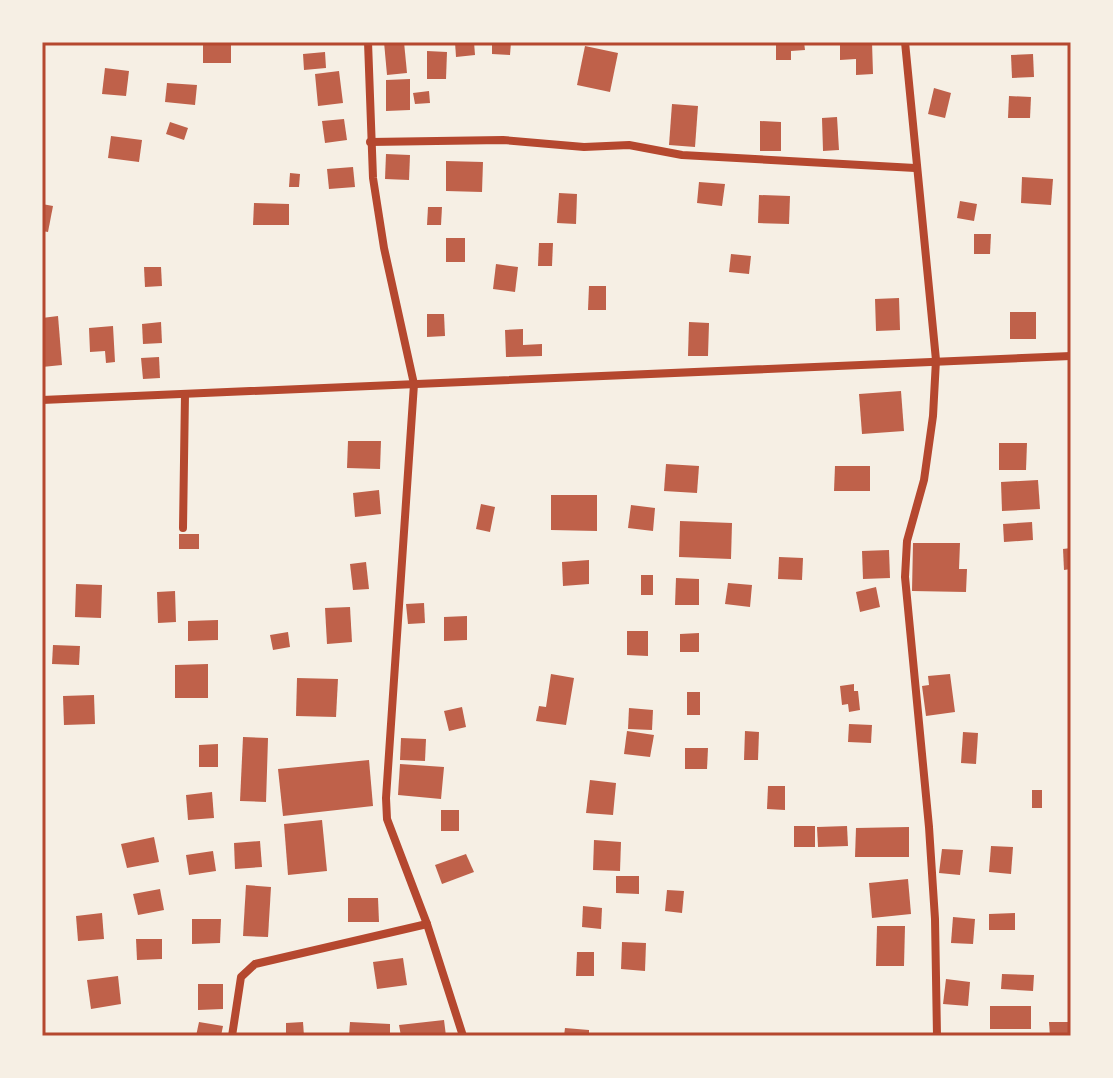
<svg xmlns="http://www.w3.org/2000/svg" width="1113" height="1078" viewBox="0 0 1113 1078" font-family="'Exo 2',sans-serif">
	<rect width="100%" height="100%" fill="#f6efe4"/>
	<g fill="#bf614a">
		<rect x="203" y="42" width="28" height="21"/>
		<path d="M384,42H404L407,73L387,75Z"/>
		<path d="M455,42H474L475,55L456,57Z"/>
		<path d="M492,42H511L510,55L492,54Z"/>
		<path d="M776,42H804L805,50L791,51V60H776Z"/>
		<path d="M840,42H872L873,74L856,75V59L840,60Z"/>
		<path d="M585,46L618,53L610,92L577,85Z"/>
		<path d="M427,51L447,52L446,79H427Z"/>
		<path d="M325,52L326,68L304,70L303,54Z"/>
		<path d="M1033,54L1034,77L1012,78L1011,55Z"/>
		<path d="M105,68L129,71L126,96L102,94Z"/>
		<path d="M339,71L343,103L318,106L315,74Z"/>
		<path d="M410,79V110L386,111V80Z"/>
		<path d="M167,83L197,85L195,105L165,102Z"/>
		<path d="M934,88L951,93L945,118L928,114Z"/>
		<path d="M429,91L430,103L415,104L413,93Z"/>
		<path d="M1009,96L1031,97L1030,118H1008Z"/>
		<path d="M672,104L698,106L695,147L669,145Z"/>
		<path d="M837,117L839,150L823,151L822,118Z"/>
		<path d="M344,119L347,140L325,143L322,121Z"/>
		<path d="M760,121L781,122V151H760Z"/>
		<path d="M170,122L188,128L184,140L166,134Z"/>
		<path d="M111,136L142,140L139,162L108,158Z"/>
		<path d="M386,154L410,155L409,180L385,179Z"/>
		<path d="M446,161L483,162L482,192L446,191Z"/>
		<path d="M353,167L355,187L329,189L327,169Z"/>
		<path d="M290,173L300,174L299,187H289Z"/>
		<path d="M1022,177L1053,179L1051,205L1021,203Z"/>
		<path d="M699,182L725,184L722,206L697,203Z"/>
		<path d="M559,193L577,194L576,224L557,223Z"/>
		<path d="M759,195L790,196L789,224L758,223Z"/>
		<path d="M960,201L977,204L974,221L957,218Z"/>
		<path d="M254,203L289,204V225H253Z"/>
		<path d="M42,204L53,206L48,232L42,231Z"/>
		<path d="M428,207H442L441,225H427Z"/>
		<path d="M974,234H991L990,254H974Z"/>
		<rect x="446" y="238" width="19" height="24"/>
		<path d="M539,243H553L552,266H538Z"/>
		<path d="M731,254L751,256L749,274L729,272Z"/>
		<path d="M496,264L518,267L515,292L493,289Z"/>
		<path d="M144,267H161L162,286L145,287Z"/>
		<path d="M589,286H606V310H588Z"/>
		<path d="M899,298L900,330L876,331L875,299Z"/>
		<rect x="1010" y="312" width="26" height="27"/>
		<path d="M427,314H444L445,336L427,337Z"/>
		<path d="M58,316L62,365L42,367V318Z"/>
		<path d="M161,322L162,343L143,344L142,324Z"/>
		<path d="M689,322L709,323L708,356H688Z"/>
		<path d="M113,326L115,362L106,363L105,351L90,352L89,328Z"/>
		<path d="M523,329V345L542,344V356L506,357L505,330Z"/>
		<path d="M159,357L160,378L143,379L141,358Z"/>
		<path d="M901,391L904,431L862,434L859,394Z"/>
		<path d="M348,441H381L380,469L347,468Z"/>
		<path d="M999,443H1027L1026,470H999Z"/>
		<path d="M666,464L699,466L697,493L664,491Z"/>
		<path d="M835,466H870V491H834Z"/>
		<path d="M1038,480L1040,509L1002,511L1001,482Z"/>
		<path d="M379,490L381,514L355,517L353,493Z"/>
		<path d="M551,495H597V531L551,530Z"/>
		<path d="M481,504L495,507L490,532L476,529Z"/>
		<path d="M631,505L655,508L653,531L628,528Z"/>
		<path d="M680,521L732,523L731,559L679,557Z"/>
		<path d="M1032,522L1033,540L1004,542L1003,524Z"/>
		<rect x="179" y="534" width="20" height="15"/>
		<path d="M913,543H960L959,569H967L966,592L912,591Z"/>
		<path d="M1071,548V569L1064,570L1063,549Z"/>
		<path d="M889,550L890,578L863,579L862,551Z"/>
		<path d="M779,557L803,558L802,580L778,579Z"/>
		<path d="M589,560V584L563,586L562,562Z"/>
		<path d="M366,562L369,589L353,590L350,564Z"/>
		<rect x="641" y="575" width="12" height="20"/>
		<path d="M676,578L699,579V605H675Z"/>
		<path d="M728,583L752,585L750,607L725,604Z"/>
		<path d="M76,584L102,585L101,618L75,617Z"/>
		<path d="M876,587L880,607L860,612L856,592Z"/>
		<path d="M175,591L176,622L158,623L157,592Z"/>
		<path d="M424,603L425,623L408,624L406,604Z"/>
		<path d="M350,607L352,642L327,644L325,608Z"/>
		<path d="M467,616V640L444,641V617Z"/>
		<path d="M218,620V640L188,641V621Z"/>
		<path d="M627,631H648V656L627,655Z"/>
		<path d="M288,632L290,647L273,650L270,635Z"/>
		<path d="M699,633V652H680V634Z"/>
		<path d="M53,645L80,646L79,665L52,664Z"/>
		<path d="M208,664V698H175V665Z"/>
		<path d="M551,674L574,678L566,725L536,721L539,706L546,707Z"/>
		<path d="M950,674L955,712L926,716L922,686L929,685L928,676Z"/>
		<path d="M297,678L338,679L336,717L296,716Z"/>
		<path d="M854,684V691H858L860,710L849,712L848,704L842,705L840,686Z"/>
		<rect x="687" y="692" width="13" height="23"/>
		<path d="M94,695L95,724L64,725L63,696Z"/>
		<path d="M462,707L466,727L449,731L444,711Z"/>
		<path d="M629,708L653,710L652,730L628,729Z"/>
		<path d="M849,724L872,725L871,743L848,742Z"/>
		<path d="M627,731L654,735L650,757L624,754Z"/>
		<path d="M745,731L759,732L758,760H744Z"/>
		<path d="M963,732L978,733L976,764L961,763Z"/>
		<path d="M243,737L268,738L266,802L240,801Z"/>
		<path d="M401,738L426,739L425,761L400,760Z"/>
		<path d="M218,744V767H199V745Z"/>
		<path d="M685,748H708L707,769H685Z"/>
		<path d="M369,760L373,806L283,816L278,769Z"/>
		<path d="M400,764L444,767L441,799L398,795Z"/>
		<path d="M590,780L616,783L613,815L586,813Z"/>
		<path d="M768,786H785V810L767,809Z"/>
		<rect x="1032" y="790" width="10" height="18"/>
		<path d="M212,792L214,818L188,820L186,795Z"/>
		<rect x="441" y="810" width="18" height="21"/>
		<path d="M322,820L327,871L288,875L284,824Z"/>
		<rect x="794" y="826" width="21" height="21"/>
		<path d="M847,826L848,846L818,847L817,827Z"/>
		<path d="M909,827V857H855L856,828Z"/>
		<path d="M154,837L159,862L127,868L121,844Z"/>
		<path d="M594,840L621,842L620,871L593,870Z"/>
		<path d="M260,841L262,867L235,869L234,843Z"/>
		<path d="M991,846L1013,847L1011,874L989,872Z"/>
		<path d="M942,849L963,850L960,875L939,873Z"/>
		<path d="M213,851L216,871L189,875L186,855Z"/>
		<path d="M466,854L474,872L442,884L435,865Z"/>
		<path d="M616,876H639V894L616,893Z"/>
		<path d="M908,879L911,914L872,918L869,883Z"/>
		<path d="M246,885L271,887L268,937L243,936Z"/>
		<path d="M160,889L164,910L138,915L133,894Z"/>
		<path d="M667,890L684,891L682,913L665,911Z"/>
		<path d="M348,898H378L379,922H348Z"/>
		<path d="M583,906L602,908L601,929L582,927Z"/>
		<path d="M102,913L104,939L78,941L76,916Z"/>
		<path d="M1015,913V930H989V914Z"/>
		<path d="M953,917L975,919L973,944L951,943Z"/>
		<path d="M192,919H221L220,943L192,944Z"/>
		<path d="M877,926H905L904,966H876Z"/>
		<path d="M136,939H162V959L137,960Z"/>
		<path d="M622,942L646,943L645,971L621,969Z"/>
		<path d="M577,952H594V976H576Z"/>
		<path d="M403,958L407,985L377,989L373,962Z"/>
		<path d="M1002,974L1034,975L1033,991L1001,989Z"/>
		<path d="M118,976L121,1004L91,1009L87,980Z"/>
		<path d="M946,979L970,982L968,1006L943,1004Z"/>
		<path d="M198,984H223V1009L198,1010Z"/>
		<rect x="990" y="1006" width="41" height="23"/>
		<path d="M444,1020L446,1036H401L399,1025Z"/>
		<path d="M199,1022L223,1026L221,1036H196Z"/>
		<path d="M303,1022L304,1036H286V1023Z"/>
		<path d="M350,1022L390,1024V1036H349Z"/>
		<path d="M1049,1022H1071V1036H1050Z"/>
		<path d="M565,1028L589,1030V1036H564Z"/>
	</g>
	<g fill="none" stroke-linecap="round" stroke-linejoin="round">
		<g stroke="#b5482f" stroke-width="8">
			<path d="M368,42L373,178L384,248L414,384L386,798L387,819L427,924L463,1036"/>
			<path d="M905,42L936,360L933,416L924,480L907,541L905,577L929,827L935,919L937,1036"/>
			<path d="M370,142L503,140L584,147L629,145L682,155L915,168"/>
			<path d="M42,400L1071,356"/>
			<path d="M183,528L185,394"/>
			<path d="M232,1036L241,977L255,964L427,924"/>
		</g>
	</g>
	<rect width="1113" height="1078" fill="none" stroke="#f6efe4" stroke-width="88"/>
	<rect x="44" y="44" width="1025" height="990" fill="none" stroke="#b5482f" stroke-width="3"/>
</svg>
